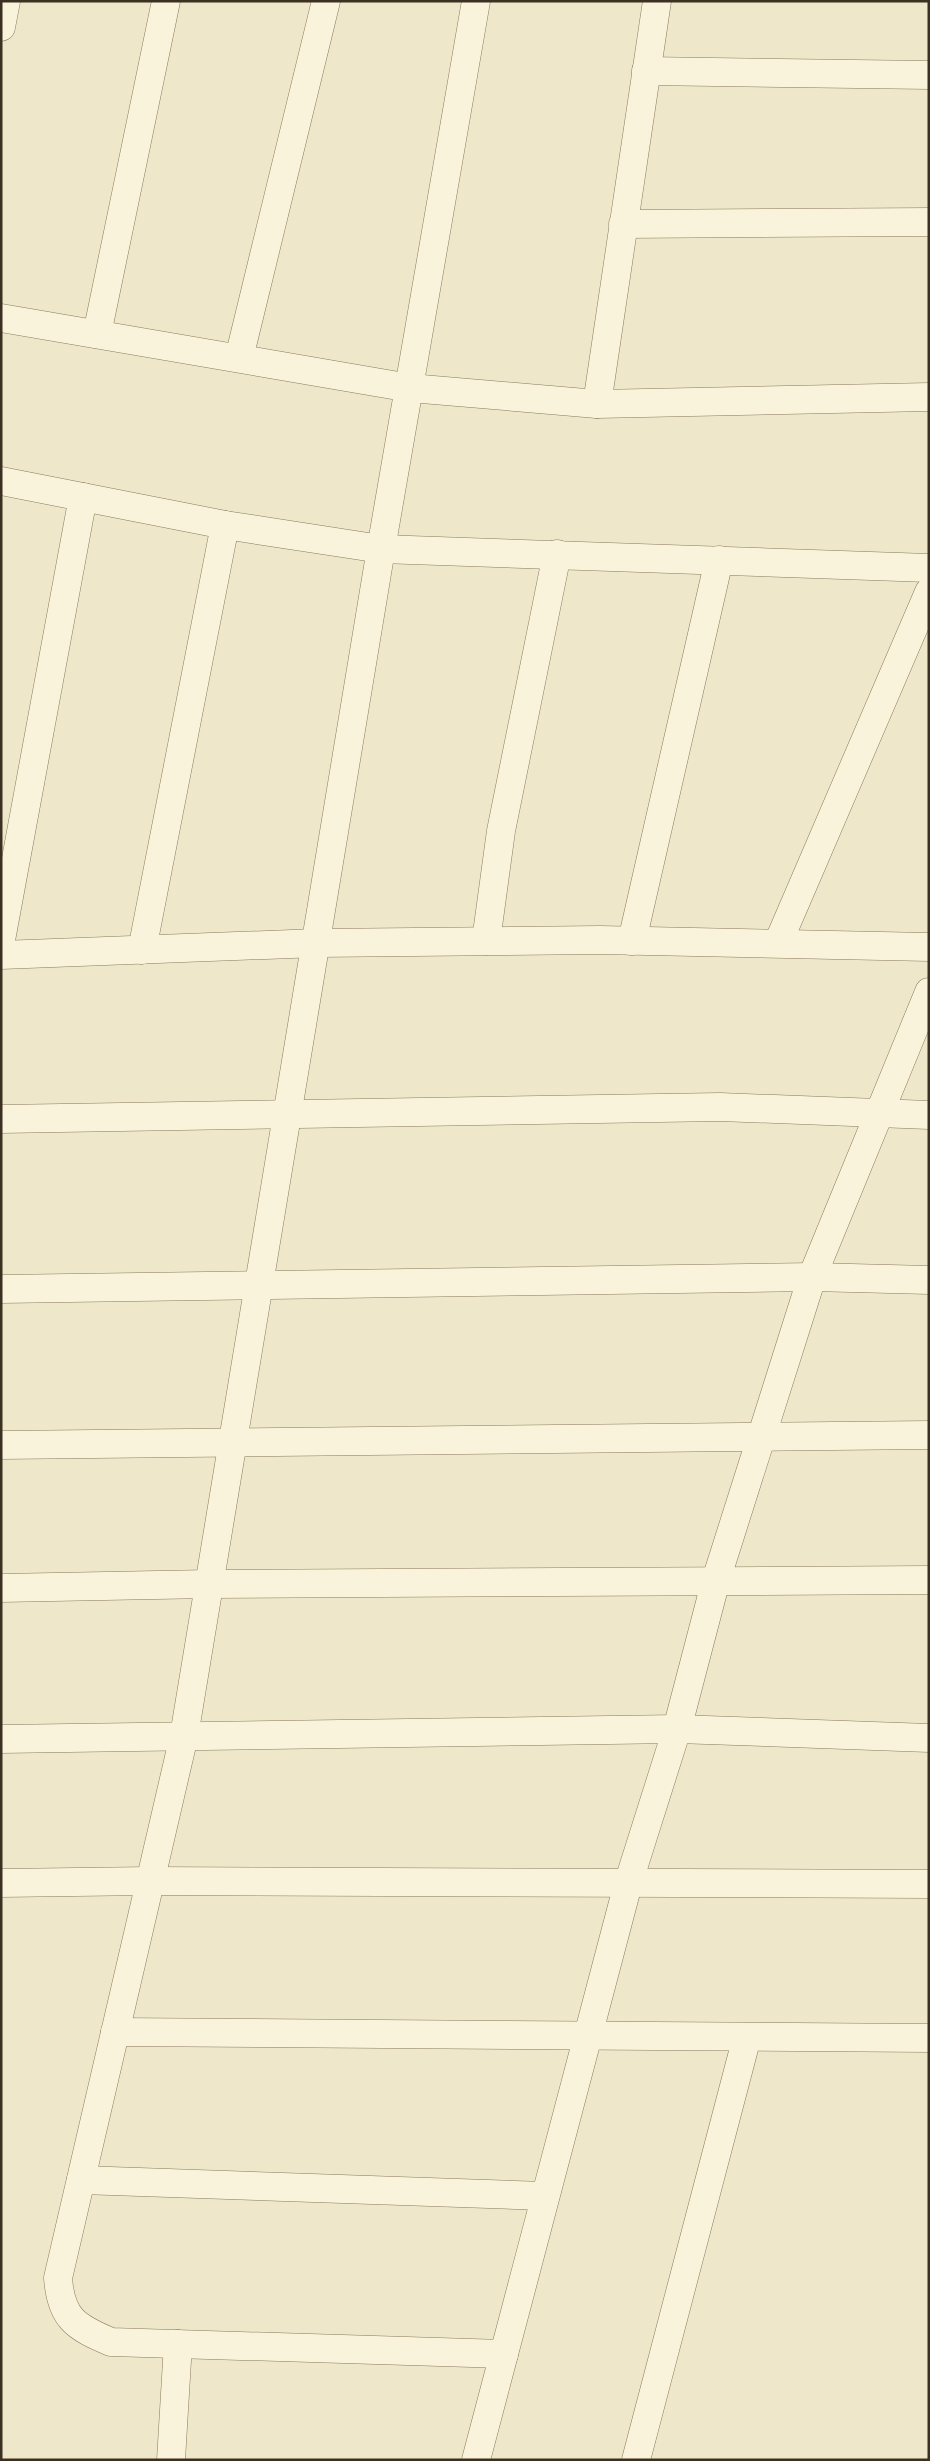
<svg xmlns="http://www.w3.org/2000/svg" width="930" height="2461" viewBox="0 0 930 2461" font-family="'Times New Roman',serif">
	<rect width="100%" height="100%" fill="#eee7c9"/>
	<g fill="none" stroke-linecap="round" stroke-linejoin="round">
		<g stroke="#8a7a5e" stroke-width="29">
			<g id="minor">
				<path d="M476,1L381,549L184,1736L58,2278C61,2318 75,2327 111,2342L504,2354"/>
				<path d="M1,27L6,1"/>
				<path d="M646,71L929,75"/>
				<path d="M623,224L929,222"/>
				<path d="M1,318L410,388L597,404L929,397"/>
				<path d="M97,334L166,1"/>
				<path d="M239,358L326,1"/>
				<path d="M597,404L657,1"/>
				<path d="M1,481L225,525L381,549L929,568"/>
				<path d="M1,940L83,497"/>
				<path d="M486,941L501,831L557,554"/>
				<path d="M632,941L719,560"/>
				<path d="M778,943L929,592"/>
				<path d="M142,950L225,525"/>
				<path d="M1,955L317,943L600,940L929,947"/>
				<path d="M1,1119L720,1107L929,1115"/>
				<path d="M1,1289L812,1277L929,1280"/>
				<path d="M1,1445L929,1435"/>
				<path d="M1,1588L209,1584L929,1580"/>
				<path d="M1,1739L677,1729L929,1738"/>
				<path d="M1,1883L150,1881L929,1884"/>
				<path d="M115,2032L929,2038"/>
				<path d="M81,2180L545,2196"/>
				<path d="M171,2460L178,2344"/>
				<path d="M476,2460L628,1884L677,1729L716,1580L812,1277L929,992"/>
				<path d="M636,2460L747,2037"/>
			</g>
		</g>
		<use href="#minor" stroke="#f9f3dc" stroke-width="28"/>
	</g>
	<rect width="930" height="2461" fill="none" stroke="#3b3021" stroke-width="5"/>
</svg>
